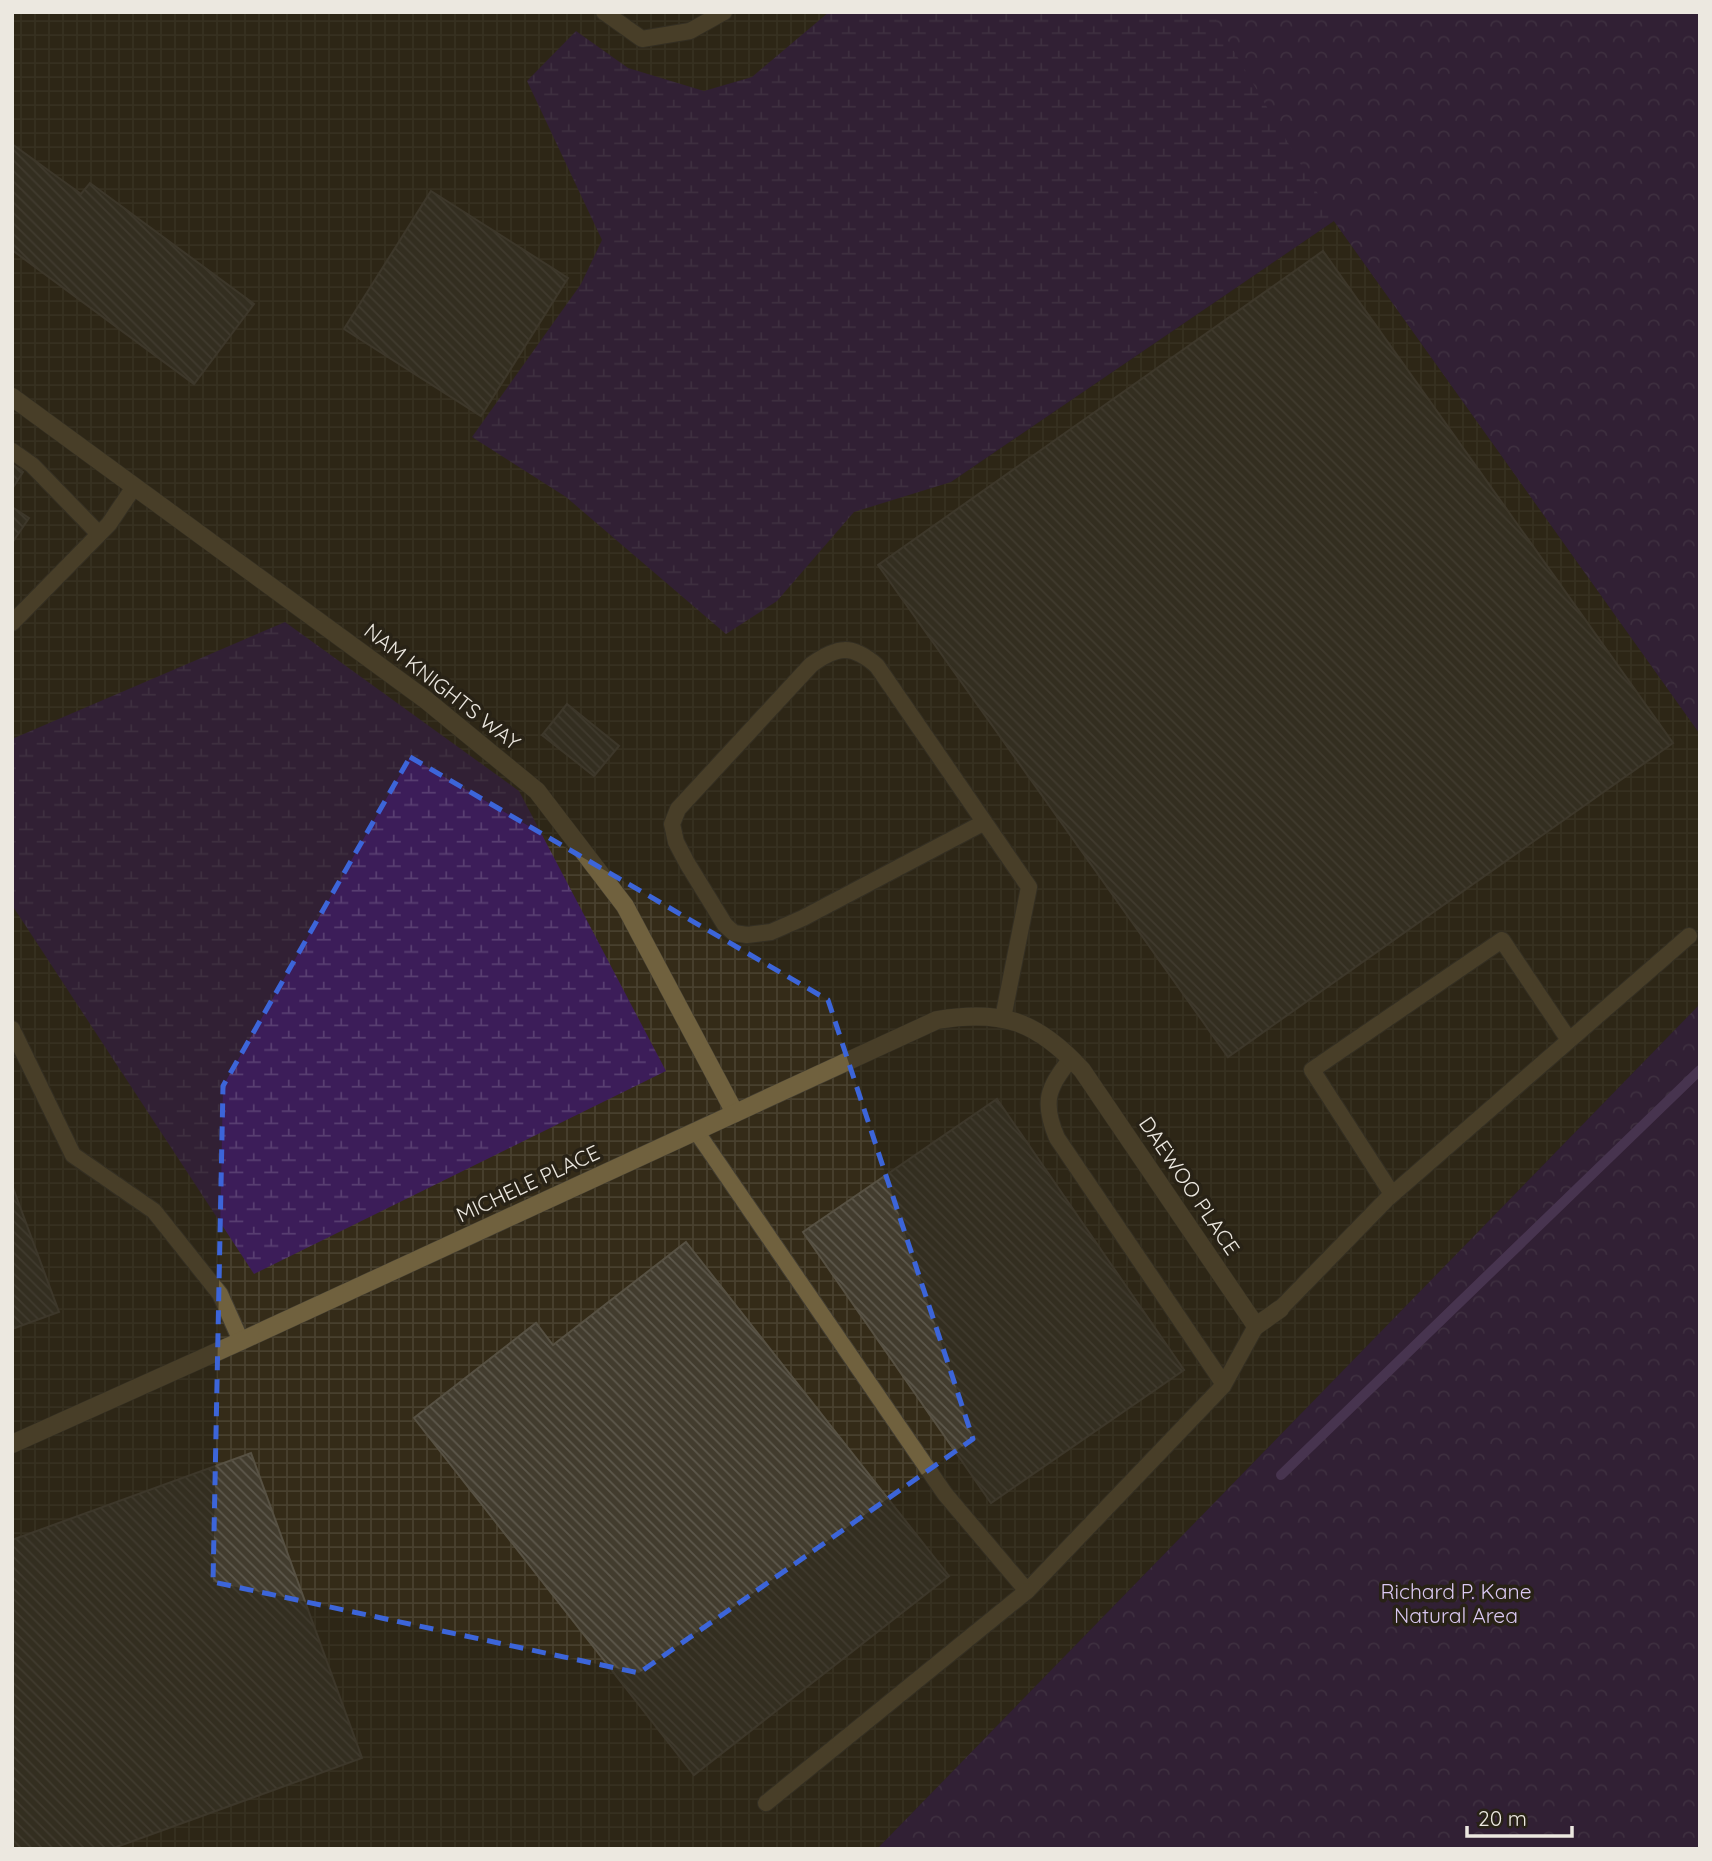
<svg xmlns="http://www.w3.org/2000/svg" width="1712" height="1861" viewBox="0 0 1712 1861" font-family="Quicksand,sans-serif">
	<defs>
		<pattern id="industrial-grid" width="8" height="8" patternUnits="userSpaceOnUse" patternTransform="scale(1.75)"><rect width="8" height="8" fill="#342b18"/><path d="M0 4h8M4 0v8" fill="none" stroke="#48402e"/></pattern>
		<pattern id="wetland-marsh" width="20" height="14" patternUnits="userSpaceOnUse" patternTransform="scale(1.75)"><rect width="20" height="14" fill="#3c1d59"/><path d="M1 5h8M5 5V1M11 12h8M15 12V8" fill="none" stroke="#583e71"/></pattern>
		<pattern id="park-crowns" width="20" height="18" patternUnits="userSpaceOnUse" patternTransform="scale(1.75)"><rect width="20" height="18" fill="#3c1d59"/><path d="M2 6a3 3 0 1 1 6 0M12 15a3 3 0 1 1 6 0" fill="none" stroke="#583e71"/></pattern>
		<pattern id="building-back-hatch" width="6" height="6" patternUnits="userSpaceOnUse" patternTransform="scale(1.75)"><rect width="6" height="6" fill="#423c2e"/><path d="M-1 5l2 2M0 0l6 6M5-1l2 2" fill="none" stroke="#5d584c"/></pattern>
	</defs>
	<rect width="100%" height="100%" fill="#282216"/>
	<path fill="url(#industrial-grid)" d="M12,12H876L951,482L1334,221L1700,734V1004L877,1849H12Z"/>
	<g fill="url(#wetland-marsh)">
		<path d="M829,12H1700V734L1334,221L951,482L854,512L777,601L726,634L566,497L472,437L581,284L602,240L527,81L576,31L628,68L704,91L752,77Z"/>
		<path d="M285,622L519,791L666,1071L254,1274L12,905V739Z"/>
	</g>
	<g fill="url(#park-crowns)">
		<path d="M1211,12H1700V734L1334,221Z"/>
		<path d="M1700,1004V1849H877Z"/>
	</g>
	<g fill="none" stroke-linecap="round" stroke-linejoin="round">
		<path stroke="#6e4994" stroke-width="10" d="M1281,1475L1700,1070"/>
	</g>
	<g fill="url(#building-back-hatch)" stroke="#575143" stroke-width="2">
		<path d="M12,144L81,194L90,183L254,304L194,384L12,250Z"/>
		<path d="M431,191L568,278L481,416L344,329Z"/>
		<path d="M1323,251L1673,743L1228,1057L878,565Z"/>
		<path d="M12,464L23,472L12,489Z"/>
		<path d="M12,507L29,518L12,543Z"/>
		<path d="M567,704L619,746L594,776L542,735Z"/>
		<path d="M997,1099L1184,1370L991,1503L803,1232Z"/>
		<path d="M12,1185L59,1312L12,1329Z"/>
		<path d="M686,1242L949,1576L694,1775L414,1418L536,1323L553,1345Z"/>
		<path d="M251,1453L362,1758L111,1849H12V1540Z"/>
	</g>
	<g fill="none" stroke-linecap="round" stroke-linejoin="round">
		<g stroke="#433e32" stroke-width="18">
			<g id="lane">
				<path d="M604,12L642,39L690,31L724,12"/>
				<path d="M12,451L32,465L99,534"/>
				<path d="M12,623L109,524L134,487"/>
				<path d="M983,823L803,918L771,932L747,935L734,933L725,925L687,863L676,842L672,824L678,809L811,665C837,646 852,644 877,666L1029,887L1003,1018"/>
				<path d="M12,1029L73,1155L154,1211L220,1294L241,1341"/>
				<path d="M1071,1059C1047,1087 1042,1103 1057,1138L1223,1383"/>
				<path d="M696,1131L945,1494L1027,1591L1223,1386L1256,1326"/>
				<path d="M1392,1194L1312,1070L1502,940L1569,1040"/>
				<path d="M1280,1309L1387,1199L1689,936"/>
				<path d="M766,1803L1027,1591"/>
			</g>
		</g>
		<g stroke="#433e32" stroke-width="19">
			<g id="street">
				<path d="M12,397L426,700L537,791L625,906L735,1113"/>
				<path d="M12,1444L241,1341L937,1020C1002,1009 1037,1021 1082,1070L1256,1326L1280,1309"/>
			</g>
		</g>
		<use href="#lane" stroke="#70613e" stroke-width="16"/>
		<use href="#street" stroke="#70613e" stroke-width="18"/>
	</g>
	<path d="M0 0H1712V1861H0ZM410,757L828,1000L973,1439L639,1673L213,1582L223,1086Z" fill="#282216" fill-opacity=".55" fill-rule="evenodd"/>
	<path fill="none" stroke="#3c65d9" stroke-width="5" stroke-dasharray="14 9" stroke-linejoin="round" d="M410,757L828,1000L973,1439L639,1673L213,1582L223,1086Z"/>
	<g text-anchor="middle" stroke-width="7" stroke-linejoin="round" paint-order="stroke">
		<g font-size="21" fill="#ece8e0" stroke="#282216">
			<text transform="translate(442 687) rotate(38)" y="7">NAM KNIGHTS WAY</text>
			<text transform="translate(528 1184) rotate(-25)" y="7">MICHELE PLACE</text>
			<text transform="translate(1189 1186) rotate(56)" y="7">DAEWOO PLACE</text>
		</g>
		<g font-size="21" fill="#dbc9f3" stroke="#282216">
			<text x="1456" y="1599">Richard P. Kane<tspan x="1456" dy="24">Natural Area</tspan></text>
		</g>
	</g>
	<rect width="1712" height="1861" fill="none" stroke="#ece8e0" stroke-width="28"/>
	<path d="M1467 1826v10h105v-10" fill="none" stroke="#ece8e0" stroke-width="3.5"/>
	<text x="1478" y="1826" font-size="21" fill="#ece8e0" stroke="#282216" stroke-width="5" paint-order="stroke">20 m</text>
</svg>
